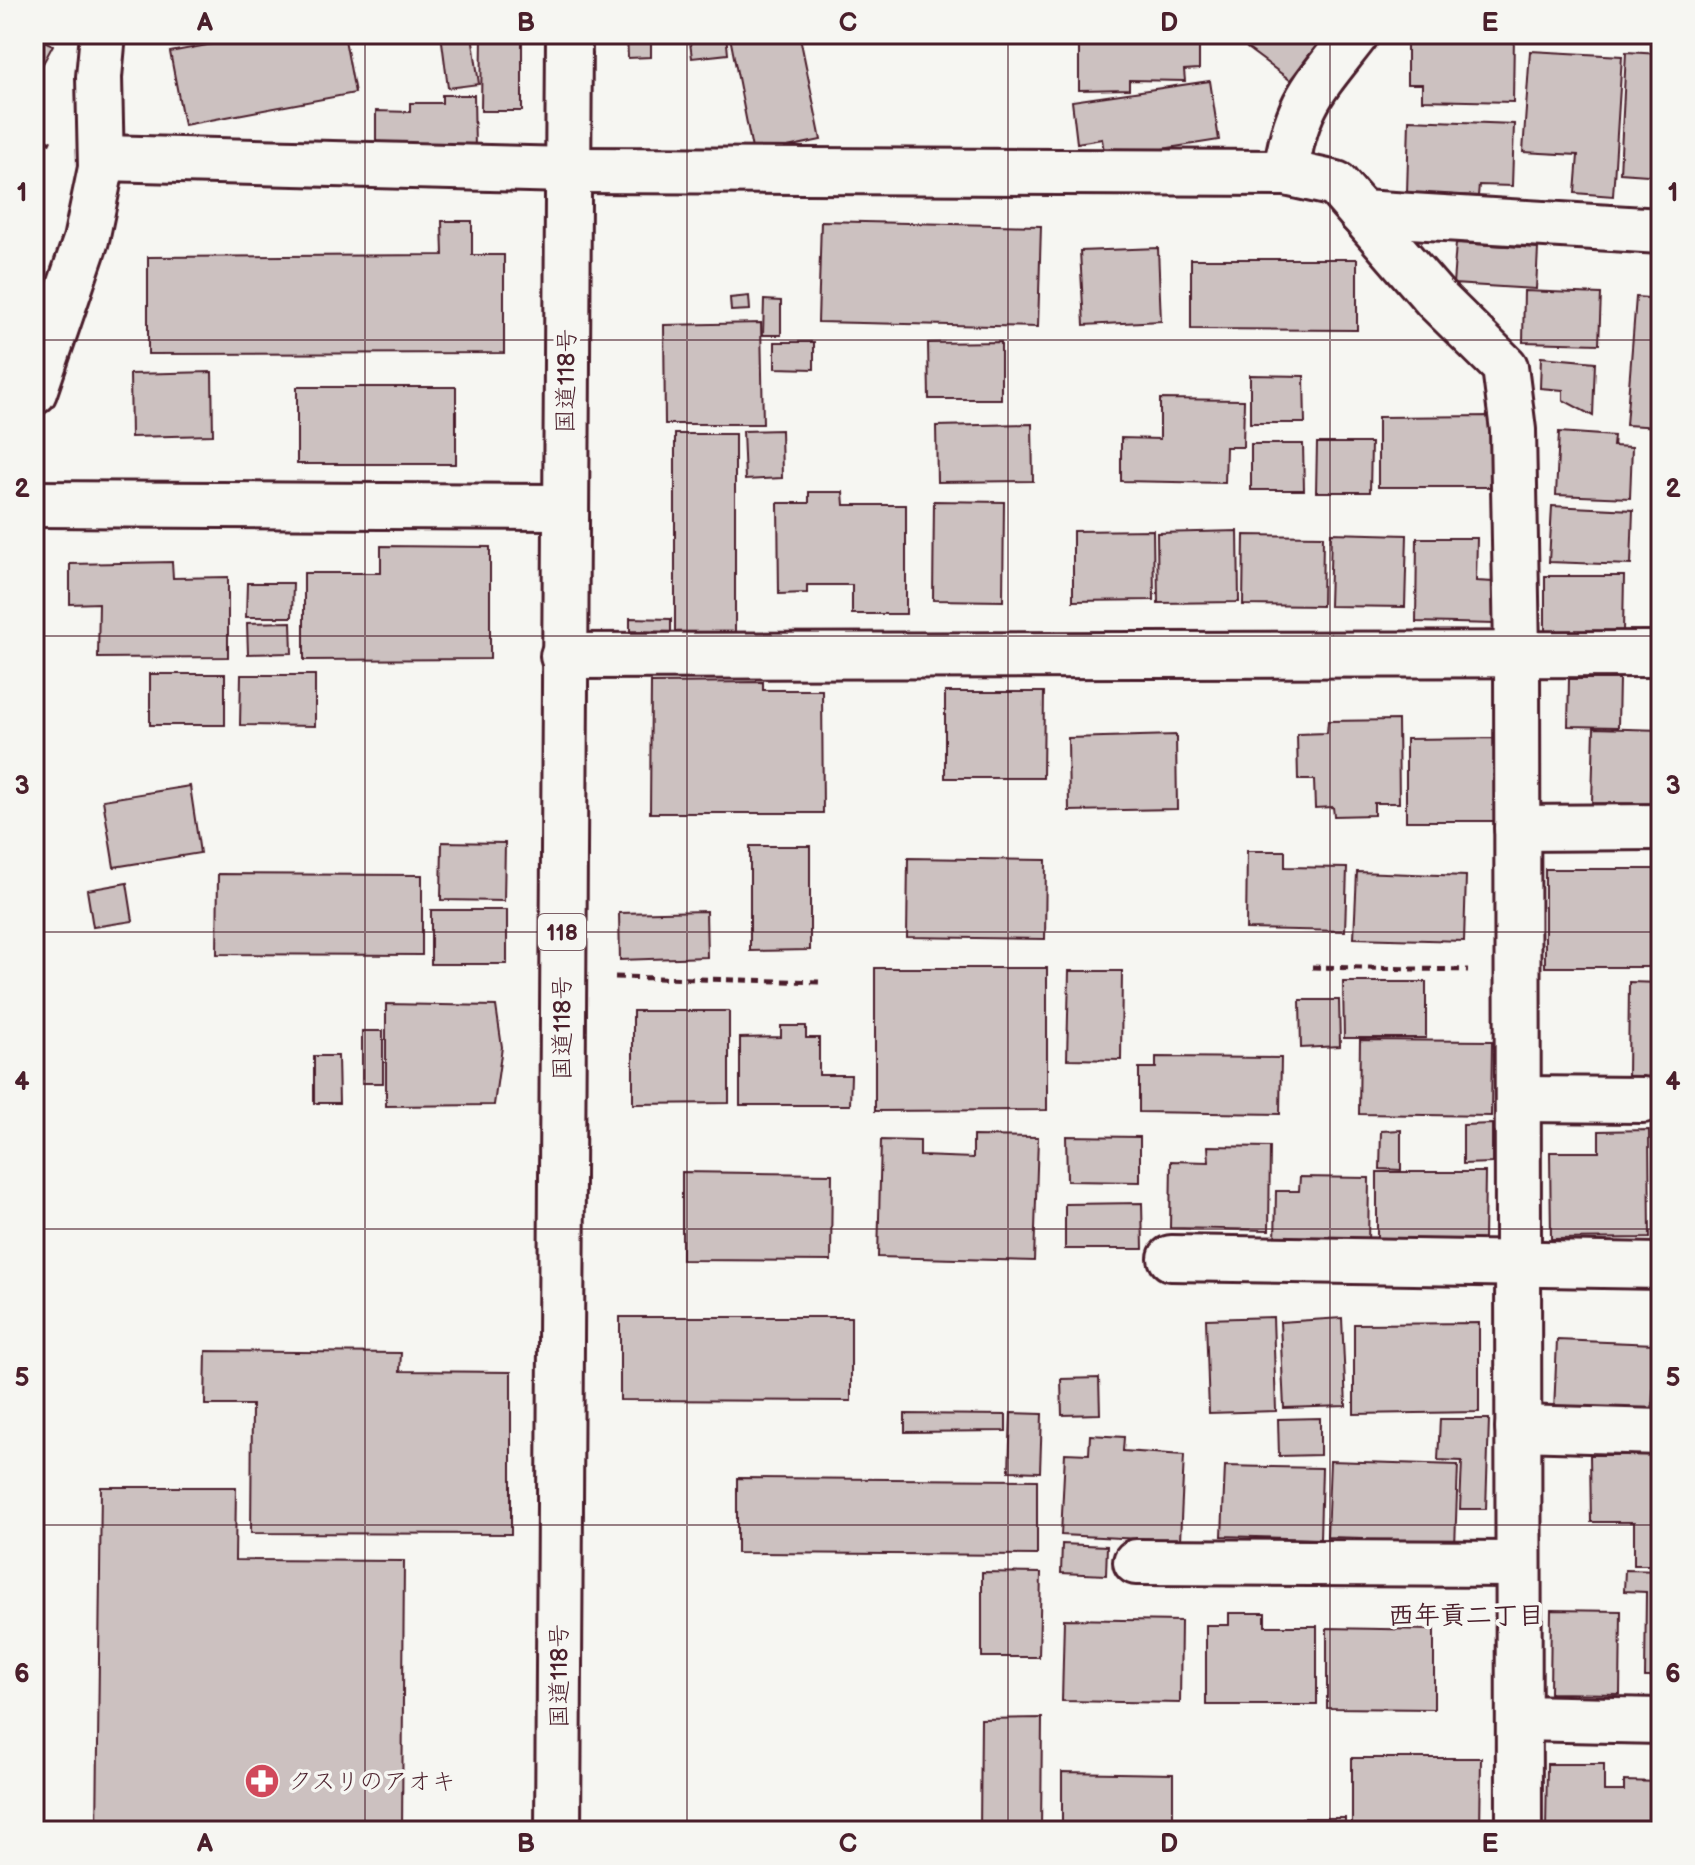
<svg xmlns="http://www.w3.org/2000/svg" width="1695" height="1865" viewBox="0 0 1695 1865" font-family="'Balsamiq Sans','Klee One',sans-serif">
	<rect width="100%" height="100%" fill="#f6f6f2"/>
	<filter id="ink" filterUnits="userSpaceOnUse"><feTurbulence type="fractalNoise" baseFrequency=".0125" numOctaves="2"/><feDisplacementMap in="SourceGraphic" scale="16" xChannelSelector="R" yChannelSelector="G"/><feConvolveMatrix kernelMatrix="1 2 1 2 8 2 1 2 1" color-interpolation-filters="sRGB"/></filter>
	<g filter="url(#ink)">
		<g fill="#ccc1c0" stroke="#4a1f2b" stroke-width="2">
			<path d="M34,34H51L46,42L53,45L34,80Z"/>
			<path d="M233,34H344L355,93L184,125L170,52L234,40Z"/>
			<path d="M441,34H472L479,84L448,88Z"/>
			<path d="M482,34H522V111H481Z"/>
			<path d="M689,34H726L728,54L692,58Z"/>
			<path d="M787,34L788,39L800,37L821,140L753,154L730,37Z"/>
			<path d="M1079,34H1185V41H1199V69L1184,70L1185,81L1129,80V89L1079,90Z"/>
			<path d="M1258,34H1325L1290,80L1247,48Z"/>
			<path d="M1407,34H1514L1513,102L1422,100V84H1407Z"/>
			<path d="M627,35H651V57L628,58Z"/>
			<path d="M1530,51L1622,56L1613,196L1575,193L1578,155L1523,152Z"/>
			<path d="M1626,52L1661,54V176L1620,173Z"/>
			<path d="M1210,81L1219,140L1105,158L1102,139L1077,143L1072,101Z"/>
			<path d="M442,95H474L475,150H376V111L410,112V103H442Z"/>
			<path d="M1409,120L1514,124L1512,186L1479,185L1478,196L1407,193Z"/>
			<path d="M442,221H472V255H504V353L148,354V257L443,255Z"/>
			<path d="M821,221L1041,226L1038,327L818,322Z"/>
			<path d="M1456,243L1538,248L1536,289L1453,284Z"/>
			<path d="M1158,248L1161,321L1084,325L1080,251Z"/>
			<path d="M1191,259H1357V330L1191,329Z"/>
			<path d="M1524,291L1601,294L1599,344L1523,342Z"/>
			<path d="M749,296L750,310L731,311L730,298Z"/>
			<path d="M1636,297L1661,299V427L1626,425Z"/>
			<path d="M764,300L781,301V335H763Z"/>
			<path d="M761,323L763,424H665L664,325Z"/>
			<path d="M775,342H814V369L775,368Z"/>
			<path d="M1001,342V399H929L928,343Z"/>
			<path d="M1541,357L1595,362L1593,416L1563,400V390L1540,388Z"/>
			<path d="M212,372L213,435L131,437L130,374Z"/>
			<path d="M1250,375L1304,376L1305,423H1250Z"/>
			<rect x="297" y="387" width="159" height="77"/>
			<path d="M1160,399L1244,400L1243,447H1226L1225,483L1121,481V438L1160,439Z"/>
			<path d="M1492,416V487H1378V417Z"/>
			<path d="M1032,424L1033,481L937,482L936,426Z"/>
			<path d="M781,430L782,478L745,480L743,431Z"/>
			<path d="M1559,432L1614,436L1613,446L1632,447L1630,498L1556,495Z"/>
			<rect x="675" y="434" width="60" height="198"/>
			<path d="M1317,443H1371L1370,492H1316Z"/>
			<path d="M1251,444H1303L1304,490H1251Z"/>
			<path d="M809,492H843L844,505H906V614H852V585H807V593L779,594L778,503H809Z"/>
			<path d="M934,501L1004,502L1003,601L933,600Z"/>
			<path d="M1552,506L1633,510L1631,565L1549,562Z"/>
			<path d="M1153,530L1154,600L1073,601V531Z"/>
			<path d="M1238,531L1239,602L1158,603L1157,533Z"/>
			<path d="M1331,533L1407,535L1405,607L1329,606Z"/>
			<path d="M1244,535L1323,536L1322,606L1243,605Z"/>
			<path d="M1417,538H1477L1476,581L1494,582V624L1416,622Z"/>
			<path d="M381,546L490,547V659L304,660V573H381Z"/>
			<path d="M172,562L173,578L228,577V657L98,658L99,603L70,604V564Z"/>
			<path d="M1545,576H1624L1623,632L1545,631Z"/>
			<path d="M247,583H293L292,617H246Z"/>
			<path d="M630,618L671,619V632L630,631Z"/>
			<path d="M291,622L292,653L248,654L247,623Z"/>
			<rect x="150" y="674" width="75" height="51"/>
			<path d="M241,675H315V726L240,725Z"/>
			<path d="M1569,679H1619L1618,727L1568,726Z"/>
			<path d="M763,682V690H822L823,813H650L651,683Z"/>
			<path d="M945,692H1044L1043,778H945Z"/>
			<path d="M1398,720L1399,803H1374V815L1334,816L1333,807L1315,808L1314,780H1298L1297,734L1327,733L1328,721Z"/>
			<path d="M1594,728L1661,730V804L1592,803Z"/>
			<path d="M1176,735L1177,809L1069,811L1068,738Z"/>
			<path d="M1494,738V821H1406V739Z"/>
			<path d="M190,786L200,853L114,867L103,800Z"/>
			<path d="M442,842L505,843L504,901L441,900Z"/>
			<path d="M750,846H810V950L750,951Z"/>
			<path d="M1247,851H1285V867L1347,868L1345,931L1246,929Z"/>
			<path d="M908,858L1046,860L1045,939L907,937Z"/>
			<rect x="1545" y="869" width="116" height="98"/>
			<path d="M1357,872L1466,876L1464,941L1354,938Z"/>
			<path d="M218,874L422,875V955L217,954Z"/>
			<path d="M127,883L133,921L93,927L87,890Z"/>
			<rect x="431" y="910" width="76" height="54"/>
			<path d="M706,911L707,957L620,960L619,913Z"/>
			<path d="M875,968H1047V1110L875,1111Z"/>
			<path d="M1069,971H1122L1121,1060L1067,1059Z"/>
			<path d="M1343,982H1426V1038H1344Z"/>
			<path d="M1629,982L1661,983V1077H1628Z"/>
			<path d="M1300,1000H1339L1340,1046L1301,1048Z"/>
			<path d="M386,1004L496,1006L502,1047L494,1105L386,1106Z"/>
			<path d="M633,1011H729V1103L633,1104Z"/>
			<path d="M781,1026H806V1038H819V1075H851L850,1105H740V1038L781,1037Z"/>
			<rect x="362" y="1031" width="21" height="52"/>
			<path d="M1360,1040L1492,1041L1491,1116L1359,1114Z"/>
			<path d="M314,1056H338L339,1103H314Z"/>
			<path d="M1156,1057L1281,1058L1280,1114L1139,1112V1068H1156Z"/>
			<path d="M1492,1124V1163L1463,1164V1125Z"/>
			<path d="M1401,1130V1170L1380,1169L1381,1131Z"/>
			<path d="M1649,1130L1650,1238L1551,1239L1550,1152H1599V1131Z"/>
			<path d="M973,1136L1038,1137L1034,1261L878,1257L881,1140L920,1141V1156L973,1158Z"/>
			<path d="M1066,1136L1140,1137V1182L1067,1181Z"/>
			<path d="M1208,1146L1270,1147L1269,1230L1170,1228L1171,1161L1209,1162Z"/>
			<path d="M682,1172L832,1174L831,1261L682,1260Z"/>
			<path d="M1377,1172H1485L1484,1240H1377Z"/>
			<path d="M1300,1177L1369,1178L1368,1246L1275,1245L1276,1191H1299Z"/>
			<path d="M1142,1203L1143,1249H1065V1204Z"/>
			<path d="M620,1317H851V1401L620,1400Z"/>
			<path d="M1273,1317L1276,1411L1209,1413L1206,1319Z"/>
			<path d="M1342,1318L1346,1406L1284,1408L1280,1322Z"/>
			<path d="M1479,1323V1412L1354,1414V1324Z"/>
			<path d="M1557,1340L1655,1344L1652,1415L1554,1412Z"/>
			<path d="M1659,1344H1661V1417H1658Z"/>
			<path d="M206,1351L401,1353L400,1371L511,1372V1534L251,1533L252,1405H205Z"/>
			<path d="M1099,1378L1100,1414L1062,1415L1061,1379Z"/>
			<path d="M1011,1413L1042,1414L1040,1472L1009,1471Z"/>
			<path d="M905,1414L1006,1415V1431L905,1432Z"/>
			<path d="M1320,1418V1455L1279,1456L1278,1419Z"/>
			<path d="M1440,1419H1489L1486,1509H1460L1462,1461L1438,1460Z"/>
			<path d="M1090,1435L1124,1437L1123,1451L1184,1455L1180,1541L1061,1535L1065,1453L1089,1454Z"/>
			<path d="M1590,1455H1661V1565H1634V1522H1591Z"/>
			<path d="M1330,1461L1458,1465L1455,1547L1363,1545V1538L1327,1537Z"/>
			<path d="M1225,1466L1322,1468L1320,1539L1222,1536Z"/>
			<path d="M737,1478L1037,1480V1555L737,1553Z"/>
			<path d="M101,1487H236L235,1560L404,1561L402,1831H97Z"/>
			<path d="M1062,1544L1107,1546L1106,1575L1061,1573Z"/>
			<path d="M1625,1570L1661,1571V1690L1654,1689V1677H1645L1646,1592L1624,1591Z"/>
			<path d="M982,1572L1041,1573L1039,1657H982Z"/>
			<path d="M1551,1610L1621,1611L1620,1694L1550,1693Z"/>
			<path d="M1229,1613H1265V1626H1317V1705H1206V1625H1229Z"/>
			<path d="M1064,1619L1181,1621L1180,1703L1062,1701Z"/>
			<path d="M1327,1628L1434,1630V1709L1327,1708Z"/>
			<path d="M1042,1718L1041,1831H980L981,1719Z"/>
			<path d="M1352,1758H1481L1480,1831H1352Z"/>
			<path d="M1547,1764H1604V1791H1624V1781L1661,1782V1831H1546Z"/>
			<path d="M1062,1772L1173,1774V1831H1062Z"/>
			<path d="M1302,1818H1345V1831H1301Z"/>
		</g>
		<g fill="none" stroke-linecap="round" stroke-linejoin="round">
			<g stroke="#4a1f2b" stroke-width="50">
				<g id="minor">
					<path d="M103,158L568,170L1286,173L1336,184L1436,299L1505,367L1513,430L1517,652L1519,1831"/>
					<path d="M1286,173C1295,104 1315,87 1356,34"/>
					<path d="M1361,213L1661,231"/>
					<path d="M34,392L86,240L101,168L99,77L103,34"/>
					<path d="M34,504L564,507"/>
					<path d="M563,656L1661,654"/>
					<path d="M1517,828L1661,827"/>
					<path d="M1518,1099L1643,1100"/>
					<path d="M1171,1258L1661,1266"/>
					<path d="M1518,1428L1661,1432"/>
					<path d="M1136,1562L1518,1564"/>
					<path d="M1519,1718L1661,1721"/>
				</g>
			</g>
			<g stroke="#4a1f2b" stroke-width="50">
				<path id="highway" d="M558,1831L569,34"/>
			</g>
			<g stroke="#4a1f2b" stroke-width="5" stroke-dasharray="8 6" stroke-linecap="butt">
				<path d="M34,135L51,143"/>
				<path d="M1312,967L1468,970"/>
				<path d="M615,977L823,982"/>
			</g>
			<use href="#minor" stroke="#f6f6f2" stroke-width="44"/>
			<use href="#highway" stroke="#f6f6f2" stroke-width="44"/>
		</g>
	</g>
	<path fill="none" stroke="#4a1f2b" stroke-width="2" stroke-opacity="0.55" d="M365,34V1831M687,34V1831M1008,34V1831M1330,34V1831M34,340H1661M34,636H1661M34,932H1661M34,1229H1661M34,1525H1661"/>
	<defs>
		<g id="pharmacy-disc" transform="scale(1.8)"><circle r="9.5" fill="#d1495b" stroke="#f6f6f2"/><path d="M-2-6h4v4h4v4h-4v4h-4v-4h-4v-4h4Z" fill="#fff"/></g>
	</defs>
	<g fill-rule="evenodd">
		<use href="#pharmacy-disc" x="262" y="1781"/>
	</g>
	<g text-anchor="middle" stroke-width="7" stroke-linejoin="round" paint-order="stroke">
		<rect fill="#f6f6f2" stroke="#7e6067" stroke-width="2" x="538" y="914" width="48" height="36" rx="6"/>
		<g font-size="22" font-weight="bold" fill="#4a1f2b">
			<text x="562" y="940">118</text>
		</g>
		<g font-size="24" fill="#4a1f2b" stroke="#f6f6f2">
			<text transform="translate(566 381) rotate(-89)" y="8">国道118号</text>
			<text transform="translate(562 1028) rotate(-90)" y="8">国道118号</text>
			<text transform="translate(559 1676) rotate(-90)" y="8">国道118号</text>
		</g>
		<g font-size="24" fill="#4a1f2b" stroke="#f6f6f2" text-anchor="start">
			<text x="288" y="1789">クスリのアオキ</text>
		</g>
		<g font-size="26" font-weight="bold" fill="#4a1f2b" stroke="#f6f6f2">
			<text x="1466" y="1624">西年貢二丁目</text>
		</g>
	</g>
	<rect width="1695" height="1865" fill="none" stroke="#f6f6f2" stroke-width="88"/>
	<rect x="44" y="44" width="1607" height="1777" fill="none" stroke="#4a1f2b" stroke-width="3"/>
	<g font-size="26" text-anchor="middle" font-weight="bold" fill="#4a1f2b">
		<text x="205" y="31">A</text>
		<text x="526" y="31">B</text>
		<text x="848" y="31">C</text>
		<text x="1169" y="31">D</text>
		<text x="1490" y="31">E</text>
		<text x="22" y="201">1</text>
		<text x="1673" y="201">1</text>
		<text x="22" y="497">2</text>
		<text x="1673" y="497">2</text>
		<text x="22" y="794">3</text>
		<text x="1673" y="794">3</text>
		<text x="22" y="1090">4</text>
		<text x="1673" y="1090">4</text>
		<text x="22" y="1386">5</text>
		<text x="1673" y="1386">5</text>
		<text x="22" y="1682">6</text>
		<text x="1673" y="1682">6</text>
		<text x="205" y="1852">A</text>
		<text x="526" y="1852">B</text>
		<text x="848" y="1852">C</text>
		<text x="1169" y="1852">D</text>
		<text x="1490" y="1852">E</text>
	</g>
</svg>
